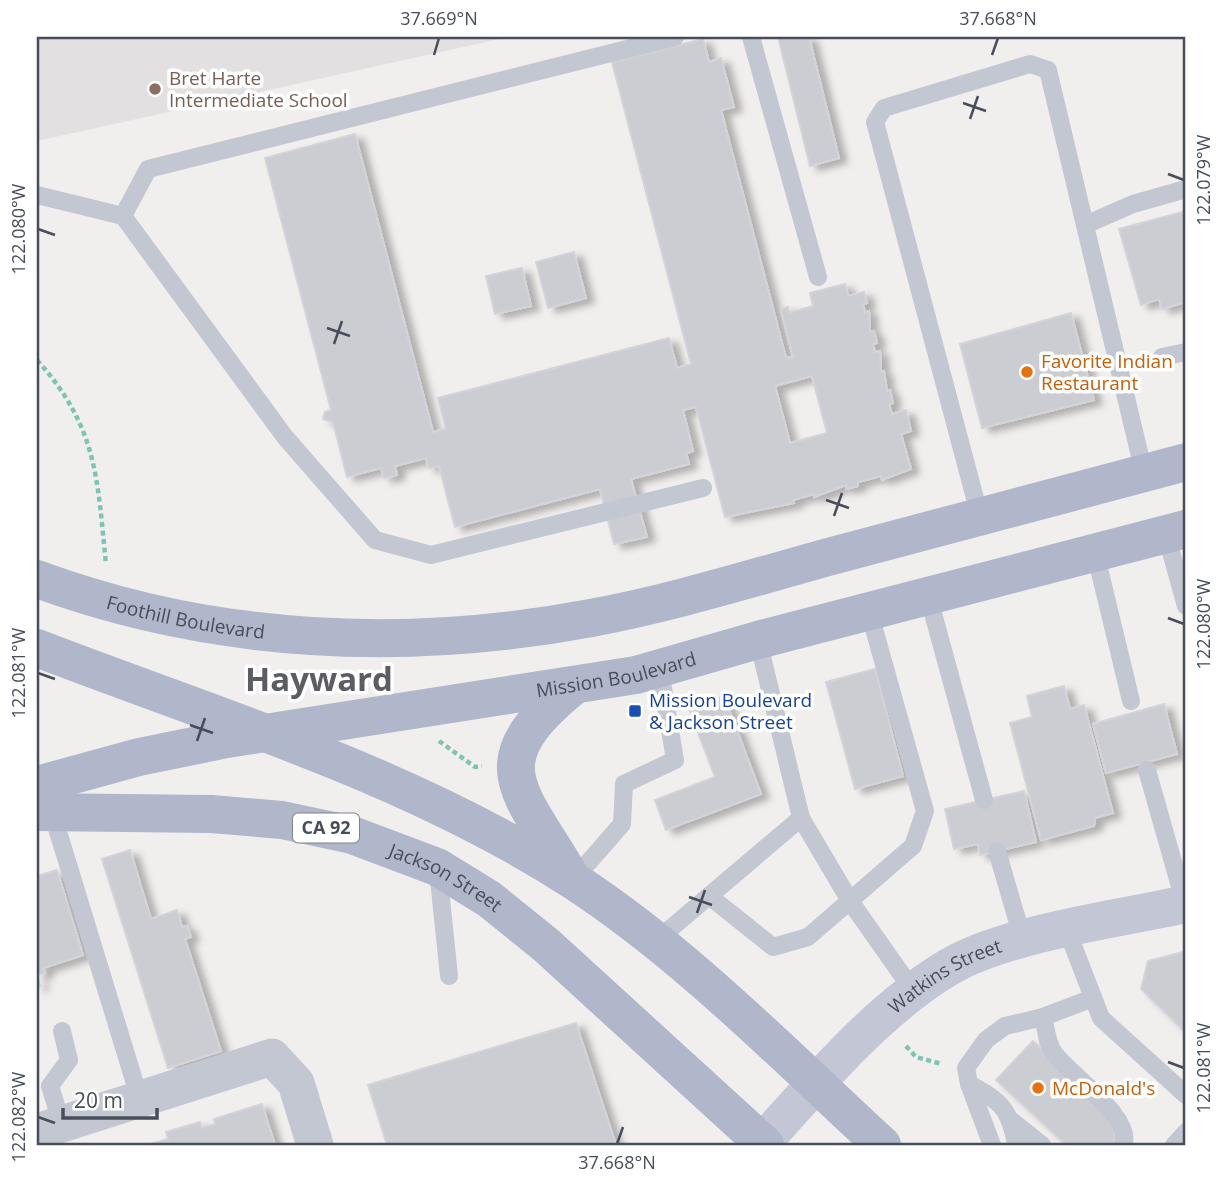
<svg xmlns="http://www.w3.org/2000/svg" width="1223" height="1182" viewBox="0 0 1223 1182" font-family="'Open Sans',sans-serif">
	<defs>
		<filter id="shadow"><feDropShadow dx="8" dy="4.5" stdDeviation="3.5" flood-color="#0004"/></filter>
	</defs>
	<rect width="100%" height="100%" fill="#f1efee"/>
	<path fill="#e2e0e0" d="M37,37H509L37,141Z"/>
	<g fill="#cccdd3" stroke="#d3d3d9" stroke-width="2" fill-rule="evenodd" filter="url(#shadow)">
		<path d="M778,37H809L839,158L810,166Z"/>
		<path d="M703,39L709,62L721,58L734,107L721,110L786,358L793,357L781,309L788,307L789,313L813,306L810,293L845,284L848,296L864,292L867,303L863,304L865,312L869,311L870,332L874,331L877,343L873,344L875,352L880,351L881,372L884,371L887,391L890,390L893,403L889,404L892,414L906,410L911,431L901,434L911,469L882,480L881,476L858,482V486L846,489V485L814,497V494L793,500L794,503L725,517L696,407L683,410L693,451L686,453L689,464L631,479L647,537L614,544L600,489L455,527L439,466L429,468L426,458L395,466L397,475L384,478L381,468L347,477L333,422L323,419L325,412L331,410L265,158L355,134L433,432L446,429L438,398L669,338L677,368L691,364L612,62ZM812,376L827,433L790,443L775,386Z"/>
		<path d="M1186,211V302L1162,309L1159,299L1141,305L1119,229Z"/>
		<path d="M574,252L586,298L548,308L536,262Z"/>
		<path d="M522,268L531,306L495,314L486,276Z"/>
		<path d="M1071,313L1094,400L982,428L960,344Z"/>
		<path d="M875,669L903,776L855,789L826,682Z"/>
		<path d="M1064,686L1070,709L1084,705L1113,813L1095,818L1094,826L1041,840L1010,723L1032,717L1027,696Z"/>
		<path d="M724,696L761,794L666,830L655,800L715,777L689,709Z"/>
		<path d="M1164,704L1177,754L1106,773L1093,724Z"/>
		<path d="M1024,791L1036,842L980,855L978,844L954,849L945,809Z"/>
		<path d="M130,850L151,919L177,910L182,927L187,926L191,937L185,939L221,1051L168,1068L102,859Z"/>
		<path d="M57,870L83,955L43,968L45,973L37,975L40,986L37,987V876Z"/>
		<path d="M1186,951V1033L1141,989L1148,961Z"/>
		<path d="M576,1023L616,1145H387L368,1085Z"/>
		<path d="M1033,1041L1113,1115L1115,1142L1112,1145H1066L996,1080Z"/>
		<path d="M262,1104L275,1145H147L168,1139L166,1132L200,1122L202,1128L215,1124L214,1119Z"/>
	</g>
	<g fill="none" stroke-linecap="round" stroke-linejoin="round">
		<g stroke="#7cc5b2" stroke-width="4.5" stroke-dasharray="5 3.5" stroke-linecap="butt">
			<path d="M37,360C98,428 97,478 106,564"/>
			<path d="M439,741L475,767L482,766"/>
			<path d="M906,1046L916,1057L942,1064"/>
		</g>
		<g stroke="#c3c7d2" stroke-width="18">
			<path d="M751,37L818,277"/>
			<path d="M37,195L123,216L285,437L375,540L431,555L703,488"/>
			<path d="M123,216L148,169L675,37"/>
			<path d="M1085,225L1133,204L1186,189"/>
			<path d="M1162,357L1186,352"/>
			<path d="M980,517L875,122L884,108L1030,64L1048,70L1144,473"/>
			<path d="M1166,534L1186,606"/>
			<path d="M1095,552L1131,701"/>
			<path d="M928,595L984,800"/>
			<path d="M1147,770L1185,904"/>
			<path d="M52,812L140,1100"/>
			<path d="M801,818L850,901L914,992"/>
			<path d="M997,851L1023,940"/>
			<path d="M438,870L449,976"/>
			<path d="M573,880L622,824L624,784L675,760L660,670"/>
			<path d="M709,896L773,947L808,937L913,846L925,811L869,611"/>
			<path d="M1067,930L1101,1018L1186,1095"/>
			<path d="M657,940L801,818L758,640"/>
			<path d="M1043,1017C1046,1028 1047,1044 1054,1053C1069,1074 1135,1119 1123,1145"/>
			<path d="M62,1031L69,1060L50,1086L62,1125"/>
			<path d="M969,1084C1001,1101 1010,1109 1016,1145"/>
			<path d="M1012,1121L1042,1145"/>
			<path d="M992,1145L969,1084L966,1068L986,1040L1005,1026L1043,1017L1093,998"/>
			<path d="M1174,1145L1186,1132"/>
		</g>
		<path stroke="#c3c7d2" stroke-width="37" d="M37,1132L272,1057L296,1083L315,1145"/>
		<path stroke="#c3c7d5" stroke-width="38" id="s1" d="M762,1143C817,1082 878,1009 949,967C1007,933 1118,919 1186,904"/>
		<g stroke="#b0b7cb" stroke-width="38">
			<path id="s2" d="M37,579C214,644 406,653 591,618C672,603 752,578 832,556C950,525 1068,493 1186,462"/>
			<path d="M37,648C216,717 412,776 574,881C687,955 783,1054 882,1145"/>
			<path id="s3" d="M37,785L139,757L227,739L636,675L758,640L1186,529"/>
			<path id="s4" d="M37,812L211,814L282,820L352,835L437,867L489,899L546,945L765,1145"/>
			<path d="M570,876C518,787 478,763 575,685"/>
		</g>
	</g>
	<path fill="none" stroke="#484d5a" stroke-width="2.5" d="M434,55L439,38M992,55L998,38M963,103L986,111M970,119L978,96M1168,174L1184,180M38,229L55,235M327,328L350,336M334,344L342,321M826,500L849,508M834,516L842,493M1168,618L1184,624M38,673L55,679M190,725L213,733M197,741L205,718M689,897L712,905M697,913L705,890M1168,1062L1184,1068M38,1117L55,1123M617,1144L623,1127"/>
	<circle fill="#8d6e63" stroke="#fff" stroke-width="2.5" cx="155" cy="89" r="7"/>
	<g fill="#e8710a" stroke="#fff" stroke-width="2.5">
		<circle cx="1027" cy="372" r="7"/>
		<circle cx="1038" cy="1088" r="7"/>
	</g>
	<rect fill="#1a4fb4" stroke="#fff" stroke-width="2.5" x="628" y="704" width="14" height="14" rx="3.5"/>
	<g text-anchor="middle" stroke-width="7" stroke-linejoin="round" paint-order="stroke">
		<rect fill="#fff" stroke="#7f828c" stroke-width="2" x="293" y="813.5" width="66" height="29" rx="5"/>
		<g font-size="18" font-weight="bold" fill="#484d5a">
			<text x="326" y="834">CA 92</text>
		</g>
		<g font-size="19" fill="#785e54" stroke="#fff" text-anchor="start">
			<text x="169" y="85">Bret Harte<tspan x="169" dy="22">Intermediate School</tspan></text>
		</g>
		<g font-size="19" fill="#c56008" stroke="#fff" text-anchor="start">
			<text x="1041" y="368">Favorite Indian<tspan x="1041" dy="22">Restaurant</tspan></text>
			<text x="1052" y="1095">McDonald's</text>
		</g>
		<g font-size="19" fill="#484d5a" stroke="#fff">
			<text dy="7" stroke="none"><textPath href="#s2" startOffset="154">Foothill Boulevard</textPath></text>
			<text dy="7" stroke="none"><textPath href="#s3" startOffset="590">Mission Boulevard</textPath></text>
			<text dy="7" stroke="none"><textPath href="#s4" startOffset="420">Jackson Street</textPath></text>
			<text dy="7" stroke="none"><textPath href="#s1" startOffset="250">Watkins Street</textPath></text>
		</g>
		<g font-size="19" fill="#164399" stroke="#fff" text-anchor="start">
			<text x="649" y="707">Mission Boulevard<tspan x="649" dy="22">&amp; Jackson Street</tspan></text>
		</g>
		<g font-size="33" font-weight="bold" fill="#5c5d63" stroke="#fff">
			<text x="319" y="691">Hayward</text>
		</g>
	</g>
	<rect width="1223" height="1182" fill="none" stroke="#ffffff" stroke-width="77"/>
	<path d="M63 1108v10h94v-10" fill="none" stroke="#484d5a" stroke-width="3.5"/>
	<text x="74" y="1108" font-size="21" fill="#484d5a" stroke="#ffffff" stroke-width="5" paint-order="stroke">20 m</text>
	<rect x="38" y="38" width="1146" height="1106" fill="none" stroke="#484d5a" stroke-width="2.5"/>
	<g font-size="18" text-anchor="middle" fill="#484d5a">
		<text x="439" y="25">37.669°N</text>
		<text x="998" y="25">37.668°N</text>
		<text transform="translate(1204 180) rotate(-90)" y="6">122.079°W</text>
		<text transform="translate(19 229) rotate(-90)" y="6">122.080°W</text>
		<text transform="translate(1204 624) rotate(-90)" y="6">122.080°W</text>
		<text transform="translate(19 673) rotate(-90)" y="6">122.081°W</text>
		<text transform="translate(1204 1068) rotate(-90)" y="6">122.081°W</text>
		<text transform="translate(19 1117) rotate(-90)" y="6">122.082°W</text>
		<text x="617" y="1169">37.668°N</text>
	</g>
</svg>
